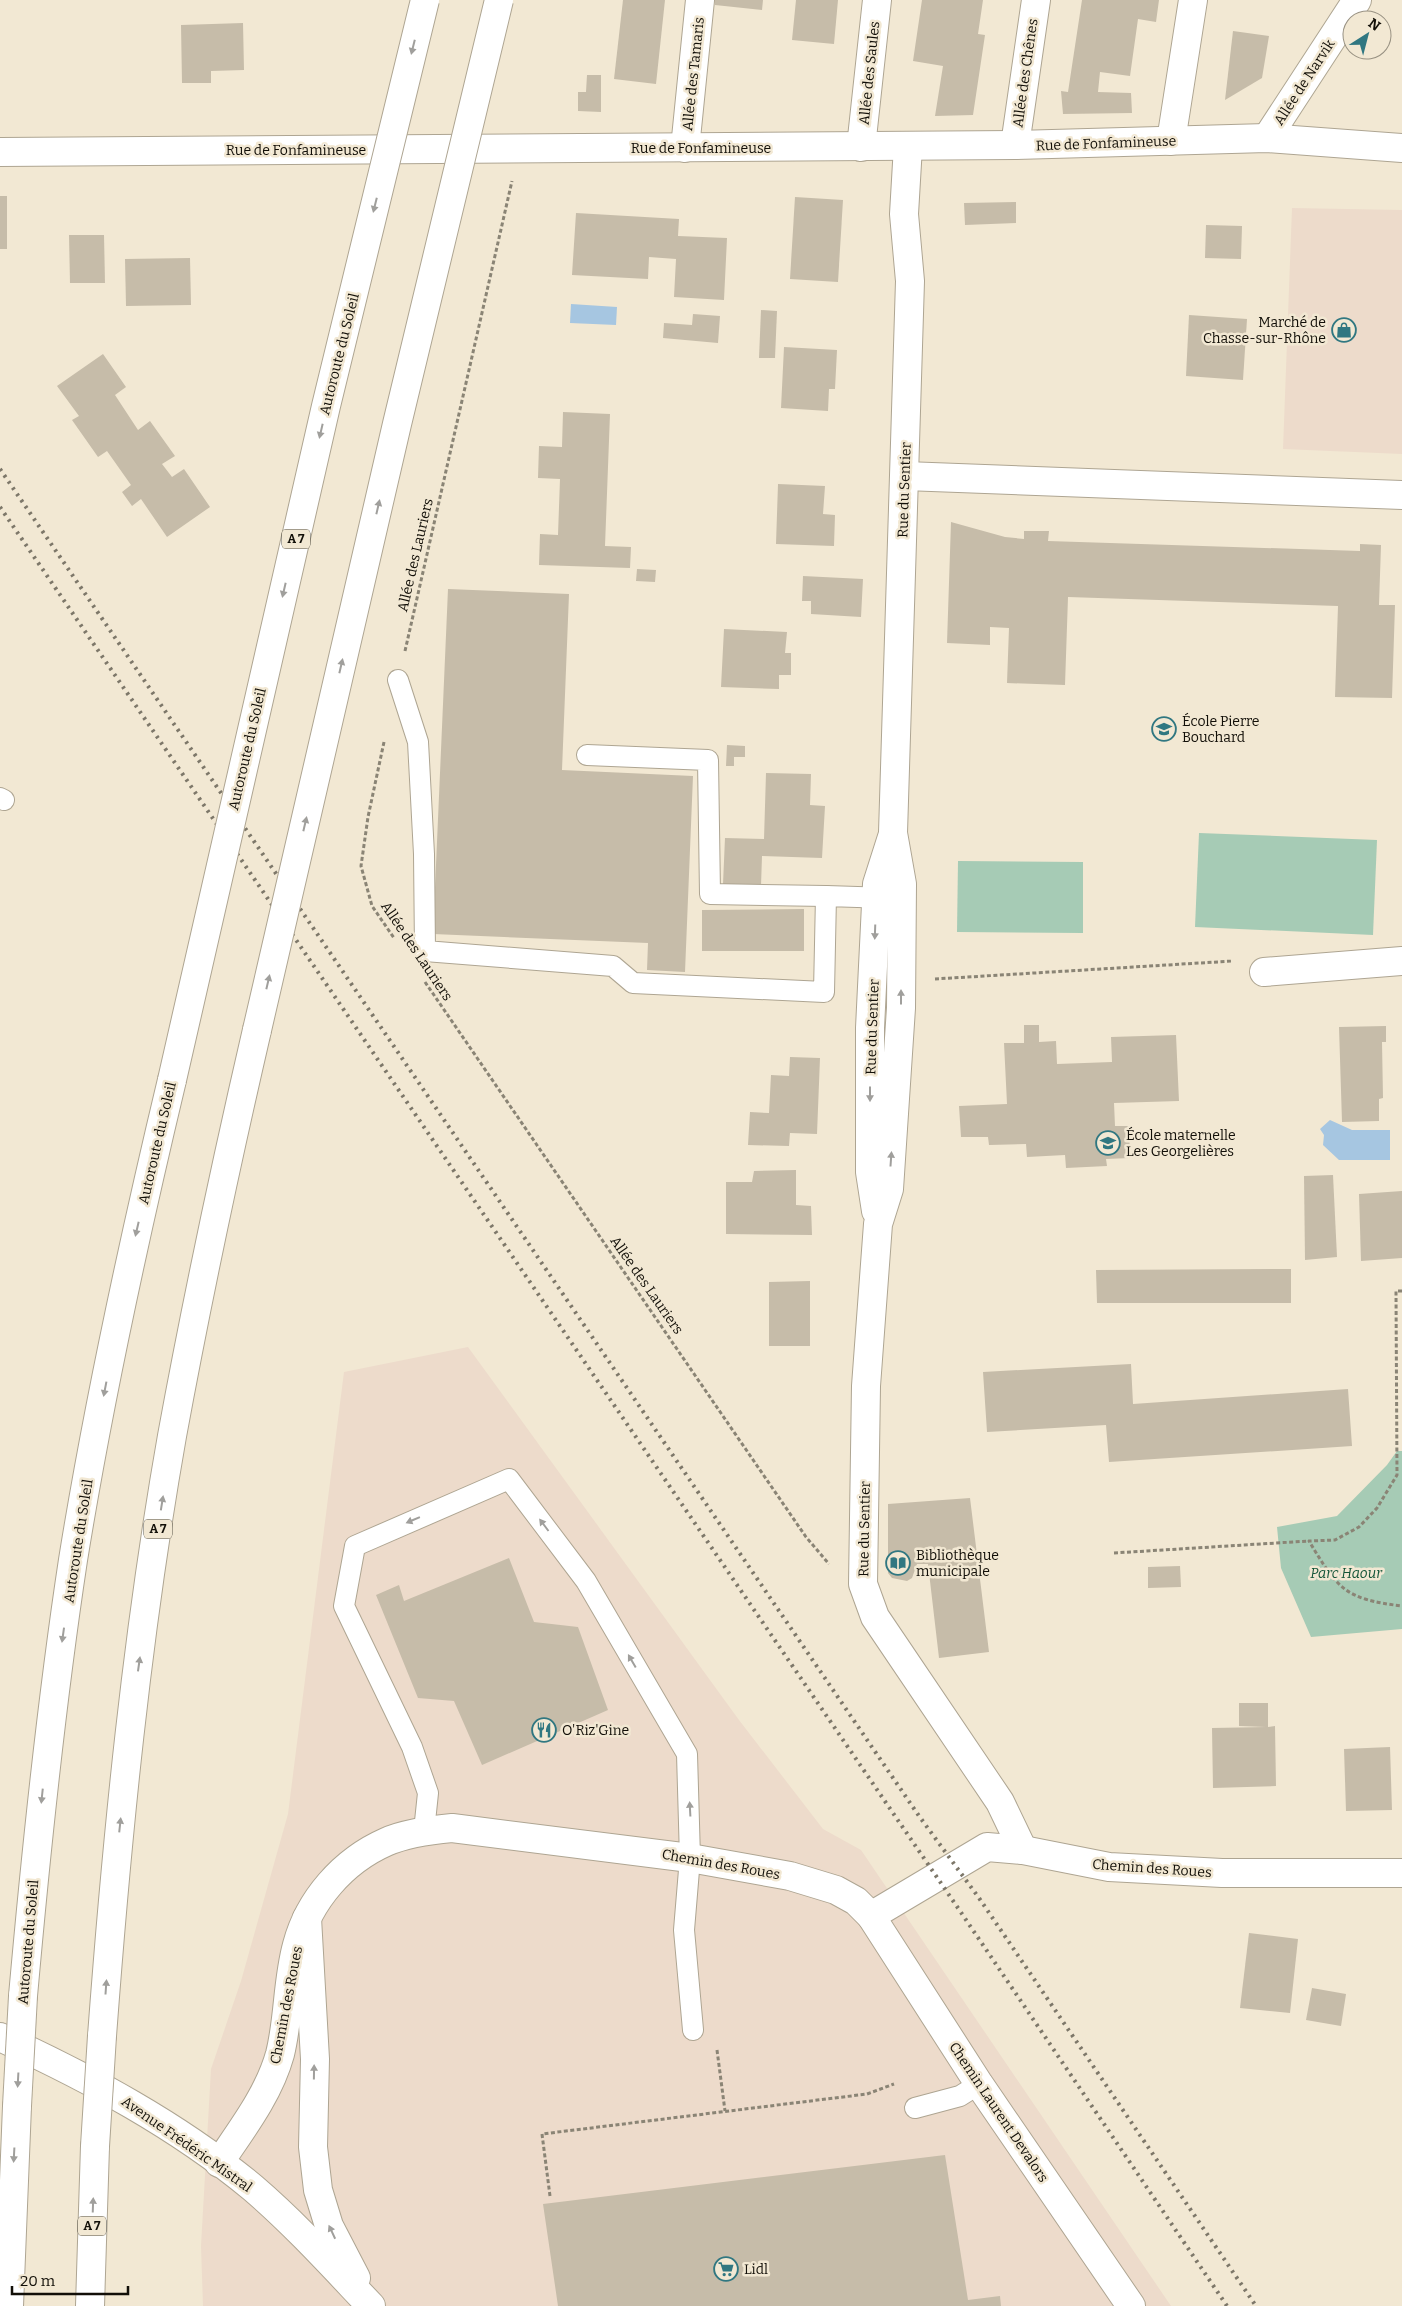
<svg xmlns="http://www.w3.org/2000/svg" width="1402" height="2306" viewBox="0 0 1402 2306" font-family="Bitter,serif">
	<rect width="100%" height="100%" fill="#f2e8d3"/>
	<g fill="#eddbcb">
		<path d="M1292,208L1402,210V454L1283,449Z"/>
		<path d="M468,1347L739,1720L823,1829L861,1850L1171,2306H203L201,2246L211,2069L241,1981L288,1814L344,1372Z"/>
	</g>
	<g fill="#a6cbb5">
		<path d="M1199,833L1377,840L1373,935L1195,927Z"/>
		<path d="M958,861L1083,862V933L957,932Z"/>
		<path d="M1397,1451H1402V1629L1311,1637L1281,1568L1277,1527L1337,1516L1387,1465Z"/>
	</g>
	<g fill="#a6c6e1">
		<path d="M571,304L617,307L616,325L570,323Z"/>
		<path d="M1330,1120L1352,1130H1390V1160H1339L1323,1145L1324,1135L1320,1129Z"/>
	</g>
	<g fill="#c6bca9">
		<path d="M623,0H665L656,84L614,79Z"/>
		<path d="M715,0H763L762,10L715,5Z"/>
		<path d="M796,0H838L834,44L792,40Z"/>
		<path d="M922,0H983L978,34L985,35L973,115L935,116L943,66L913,61Z"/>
		<path d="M1082,0H1159L1156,22L1138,19L1130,76L1100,72L1098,92L1131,93L1132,113L1063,114L1061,91L1068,92Z"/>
		<path d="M243,23L244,70L211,71V83H182L181,25Z"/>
		<path d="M1233,31L1269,36L1262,78L1225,100Z"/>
		<path d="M587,75H601V112L578,111V92H586Z"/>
		<rect x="0" y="196" width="7" height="53"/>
		<path d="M795,197L843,200L838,282L790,279Z"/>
		<path d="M1016,202V223L965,225L964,203Z"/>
		<path d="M576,213L679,219L678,236L727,238L724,300L674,297L676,259L649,257L648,279L572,275Z"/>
		<path d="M1206,225L1242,226L1241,259L1205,258Z"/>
		<path d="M69,235H104L105,283H70Z"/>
		<path d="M190,258L191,305L126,306L125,259Z"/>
		<path d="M761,310L777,311L775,358H759Z"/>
		<path d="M693,314L720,316L718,343L663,338L664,323L692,325Z"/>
		<path d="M1189,315L1247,319L1243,380L1186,376Z"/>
		<path d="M784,347L837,350L835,389H829L828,411L781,408Z"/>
		<path d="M103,354L126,387L115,395L138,430L150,421L175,456L162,464L172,477L184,469L210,507L167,537L141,499L132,506L122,492L131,485L107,451L98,457L72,420L79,416L57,386Z"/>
		<path d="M563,412L610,414L605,546L631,547L630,568L539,565L540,534L558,535L560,479L538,478L539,446L562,447Z"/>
		<path d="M778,484L825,486L823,514L835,515L834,546L776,544Z"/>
		<path d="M951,522L1005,537L1024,539V531H1049L1048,541L1360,551V544L1381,545L1379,605H1395L1392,698L1335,697L1338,606L1068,597L1065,685L1007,683L1009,628L990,627V645L947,643Z"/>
		<path d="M637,569L656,570L655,582L636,581Z"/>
		<path d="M803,576L863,579L861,617L811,614V601H802Z"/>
		<path d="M448,589L569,594L562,770L693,776L685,972L647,970L648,943L433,934Z"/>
		<path d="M724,629L787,632L785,653H791V675H779V689L721,687Z"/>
		<path d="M727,745L745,746V757H734V766H726Z"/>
		<path d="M766,773L811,774L810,805L825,806L822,858L762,856L761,886L723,884L725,838L764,839Z"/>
		<path d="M804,909V951H702V910Z"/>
		<path d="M1024,1025H1039V1042L1056,1041L1057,1064L1112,1062L1111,1037L1176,1035L1179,1101L1114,1103L1115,1126H1129L1130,1158L1106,1159L1107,1166L1066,1168L1065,1155L1027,1157L1026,1144L989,1145L988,1137H961L959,1106L1007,1104L1004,1043H1024Z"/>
		<path d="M1386,1026V1042H1382L1383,1098L1379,1099V1121L1342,1122L1339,1027Z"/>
		<path d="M790,1057L820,1058L817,1134L790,1133L789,1146L748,1145L750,1112L769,1113L771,1075L789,1076Z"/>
		<path d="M796,1170V1205L811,1206L812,1235L726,1234V1182H752L754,1171Z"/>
		<path d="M1333,1175L1337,1257L1305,1260L1304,1176Z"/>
		<path d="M1402,1191V1258L1361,1261L1359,1194Z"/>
		<path d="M1291,1269V1303H1097L1096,1270Z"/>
		<path d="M810,1281V1346H769V1282Z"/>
		<path d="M1131,1364L1133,1404L1348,1389L1352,1446L1109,1462L1106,1425L987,1432L983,1372Z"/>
		<path d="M970,1498L989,1652L939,1658L928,1564H917L912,1578L907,1581L892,1578L888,1573V1504Z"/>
		<path d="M509,1558L534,1622L578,1627L608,1710L482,1765L454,1701L418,1698L376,1595L399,1585L404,1601Z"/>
		<path d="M1180,1566L1181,1587L1148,1588V1567Z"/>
		<path d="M1239,1703H1268V1727L1275,1726L1276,1786L1213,1788L1212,1728L1266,1727L1239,1726Z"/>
		<path d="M1390,1747L1392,1810L1346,1811L1344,1749Z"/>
		<path d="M1249,1933L1298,1939L1290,2013L1240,2008Z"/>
		<path d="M1312,1988L1346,1994L1341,2026L1306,2020Z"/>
		<path d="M945,2155L968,2300L1000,2296L1001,2306H558L543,2204Z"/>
	</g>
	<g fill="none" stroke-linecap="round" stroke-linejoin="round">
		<g stroke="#aea592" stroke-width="22">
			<g id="lane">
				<path d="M398,680L418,742L424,854L425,951L613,966L633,983L824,992L826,896L889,898"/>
				<path d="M587,755L708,760L710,894L826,896"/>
				<path d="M0,798L4,800"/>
				<path d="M424,1831L428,1793L412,1747L344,1606L355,1546L509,1479L586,1581L687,1754L690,1858L684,1930L693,2030"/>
				<path d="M915,2108L960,2096L979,2084"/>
			</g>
		</g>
		<g stroke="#aea592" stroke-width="30">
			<g id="street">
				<path d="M1267,138L1357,0"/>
				<path d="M1171,141L1193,0"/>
				<path d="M1015,145L1036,0"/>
				<path d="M908,146L904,214L910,281L893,833L902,884L901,1008L889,1189L878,1224L866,1386L863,1584L875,1617L1000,1802L1023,1850"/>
				<path d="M861,147L877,0"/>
				<path d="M685,148L700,0"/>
				<path d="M0,152L1015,145L1267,138L1402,148"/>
				<path d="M905,476L1402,495"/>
				<path d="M1264,972L1402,961"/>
				<path d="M876,1211L870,1172V1028L877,884L892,837"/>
				<path d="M871,1916L987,1847L1023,1850L1109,1867L1222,1873H1402"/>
				<path d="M219,2163C242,2129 269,2094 280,2054C289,2018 287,1981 297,1945C309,1900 343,1861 386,1842C406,1833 430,1830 452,1828L690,1858L790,1876L836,1890L856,1901L871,1916L979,2084L1131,2306"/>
			</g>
		</g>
		<g stroke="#aea592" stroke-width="30">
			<g id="secondary">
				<path d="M307,1918L315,2059L313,2147L318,2190L329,2226L356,2278"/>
				<path d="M0,2037C89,2078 177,2125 253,2188C295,2224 333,2266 371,2306"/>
			</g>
		</g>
		<g stroke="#aea592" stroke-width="30">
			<g id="highway">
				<path d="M23,1996C36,1850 51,1705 73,1560C99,1399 134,1239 172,1080"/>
				<path d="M102,2036C117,1835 137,1634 172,1436C197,1300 226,1164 257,1030"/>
				<path d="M9,2306L17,2106"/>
				<path d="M90,2306L95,2146"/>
			</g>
		</g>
		<g stroke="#8a8475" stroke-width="3" stroke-dasharray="4 2.5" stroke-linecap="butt">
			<path d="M405,651L512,181"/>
			<path d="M384,742L368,817L361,866L372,906L394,938"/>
			<path d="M935,979L1233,961"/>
			<path d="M425,982L806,1537L829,1564"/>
			<path d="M1402,1291H1396L1397,1475L1377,1508L1359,1527L1335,1540L1309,1541C1338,1589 1344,1599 1402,1606"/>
			<path d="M1114,1553L1309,1541"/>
			<path d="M717,2050L725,2111"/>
			<path d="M550,2196L542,2134L867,2094L894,2084"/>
		</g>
		<use href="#lane" stroke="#fff" stroke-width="20"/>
		<use href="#street" stroke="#fff" stroke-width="28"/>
		<use href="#secondary" stroke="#fff" stroke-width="28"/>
		<use href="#highway" stroke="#fff" stroke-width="28"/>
		<g stroke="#7d7769" stroke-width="4" stroke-dasharray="2.5 5" stroke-linecap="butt">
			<path d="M0,469L919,1816L979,1898L1256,2306"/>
			<path d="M0,507L960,1911L1227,2306"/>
		</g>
		<g stroke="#aea592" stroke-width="30" stroke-linecap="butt">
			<g id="highway-bridge">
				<path d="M257,1030L397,424L499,0"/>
				<path d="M172,1080L326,406L425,0"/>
				<path d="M17,2106L23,1996"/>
				<path d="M95,2146L102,2036"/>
			</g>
		</g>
		<use href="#highway-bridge" stroke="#fff" stroke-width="28"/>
	</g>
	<defs><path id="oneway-solid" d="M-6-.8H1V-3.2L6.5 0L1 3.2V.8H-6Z" transform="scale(1.25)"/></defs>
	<g fill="#a09f9c">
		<use href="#oneway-solid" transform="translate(413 47) rotate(104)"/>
		<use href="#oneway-solid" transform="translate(375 205) rotate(104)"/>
		<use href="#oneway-solid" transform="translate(321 431) rotate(103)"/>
		<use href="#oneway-solid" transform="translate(378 507) rotate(-77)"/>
		<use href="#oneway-solid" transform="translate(284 590) rotate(103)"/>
		<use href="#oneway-solid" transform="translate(341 666) rotate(-77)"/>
		<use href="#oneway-solid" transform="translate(305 824) rotate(-77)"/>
		<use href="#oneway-solid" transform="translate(875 932) rotate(92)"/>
		<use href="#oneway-solid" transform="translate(268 982) rotate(-77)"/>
		<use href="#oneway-solid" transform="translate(901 997) rotate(-90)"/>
		<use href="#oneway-solid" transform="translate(870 1094) rotate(90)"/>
		<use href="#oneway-solid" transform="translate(891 1159) rotate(-86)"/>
		<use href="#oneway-solid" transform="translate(137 1229) rotate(103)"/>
		<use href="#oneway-solid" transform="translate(105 1389) rotate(101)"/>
		<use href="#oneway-solid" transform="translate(162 1503) rotate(-81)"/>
		<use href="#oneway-solid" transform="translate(413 1520) rotate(157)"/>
		<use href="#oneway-solid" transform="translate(544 1525) rotate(-127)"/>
		<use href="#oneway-solid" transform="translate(63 1635) rotate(98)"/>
		<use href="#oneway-solid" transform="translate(632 1661) rotate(-120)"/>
		<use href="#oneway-solid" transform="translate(139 1664) rotate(-82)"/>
		<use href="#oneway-solid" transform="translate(42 1796) rotate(96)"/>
		<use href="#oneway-solid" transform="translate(690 1809) rotate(-93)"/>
		<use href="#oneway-solid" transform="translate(120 1825) rotate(-84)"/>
		<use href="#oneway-solid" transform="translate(106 1987) rotate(-86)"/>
		<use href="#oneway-solid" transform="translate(314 2072) rotate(-89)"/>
		<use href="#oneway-solid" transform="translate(18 2080) rotate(93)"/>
		<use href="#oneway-solid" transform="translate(14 2155) rotate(93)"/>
		<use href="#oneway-solid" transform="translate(93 2205) rotate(-88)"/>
		<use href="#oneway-solid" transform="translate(332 2232) rotate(-115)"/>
	</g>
	<defs>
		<g id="shop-ring" transform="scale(1.25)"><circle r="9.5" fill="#f2e8d3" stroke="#307781" stroke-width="1.5"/><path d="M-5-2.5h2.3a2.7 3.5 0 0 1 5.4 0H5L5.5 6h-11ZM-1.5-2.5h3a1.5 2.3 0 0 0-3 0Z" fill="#307781"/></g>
		<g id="school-ring" transform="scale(1.25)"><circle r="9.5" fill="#f2e8d3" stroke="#307781" stroke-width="1.5"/><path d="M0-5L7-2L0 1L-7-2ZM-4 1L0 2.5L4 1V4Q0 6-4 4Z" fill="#307781"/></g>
		<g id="library-ring" transform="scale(1.25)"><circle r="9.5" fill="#f2e8d3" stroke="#307781" stroke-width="1.5"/><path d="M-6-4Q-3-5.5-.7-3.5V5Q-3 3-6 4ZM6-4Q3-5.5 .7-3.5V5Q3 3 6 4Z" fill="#307781"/></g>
		<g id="restaurant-ring" transform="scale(1.25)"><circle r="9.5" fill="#f2e8d3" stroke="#307781" stroke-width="1.5"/><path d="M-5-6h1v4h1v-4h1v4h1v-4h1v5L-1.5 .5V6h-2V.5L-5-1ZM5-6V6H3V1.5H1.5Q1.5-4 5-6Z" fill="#307781"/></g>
		<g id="supermarket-ring" transform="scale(1.25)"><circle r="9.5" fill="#f2e8d3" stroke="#307781" stroke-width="1.5"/><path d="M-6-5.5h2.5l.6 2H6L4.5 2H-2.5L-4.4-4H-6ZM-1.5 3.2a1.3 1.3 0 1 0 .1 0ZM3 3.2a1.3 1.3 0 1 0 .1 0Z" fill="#307781"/></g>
	</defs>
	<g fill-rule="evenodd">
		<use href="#shop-ring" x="1344" y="330"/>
		<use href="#school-ring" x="1164" y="729"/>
		<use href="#school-ring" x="1108" y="1143"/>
		<use href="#library-ring" x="898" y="1563"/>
		<use href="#restaurant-ring" x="544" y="1730"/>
		<use href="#supermarket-ring" x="726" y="2269"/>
	</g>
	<g text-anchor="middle" stroke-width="5" stroke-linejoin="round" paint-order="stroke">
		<g fill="#f2e8d3" stroke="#555045" stroke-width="1">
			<rect x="282" y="529.5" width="28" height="19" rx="4"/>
			<rect x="144" y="1519.5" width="28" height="19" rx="4"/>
			<rect x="78" y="2216.5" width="28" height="19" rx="4"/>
		</g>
		<g font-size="12" font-weight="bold" fill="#120f08">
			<text x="296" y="543">A 7</text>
			<text x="158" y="1533">A 7</text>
			<text x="92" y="2230">A 7</text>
		</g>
		<g font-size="14" fill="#120f08" stroke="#f2e8d3">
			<text transform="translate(869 73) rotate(-84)" y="5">Allée des Saules</text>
			<text transform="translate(1025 73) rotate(-82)" y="5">Allée des Chênes</text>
			<text transform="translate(693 74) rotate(-84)" y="5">Allée des Tamaris</text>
			<text transform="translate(1304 82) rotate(-57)" y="5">Allée de Narvik</text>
			<text transform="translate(1106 143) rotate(-2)" y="5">Rue de Fonfamineuse</text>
			<text x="701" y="153">Rue de Fonfamineuse</text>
			<text x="296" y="155">Rue de Fonfamineuse</text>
			<text transform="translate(339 354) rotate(-76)" y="5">Autoroute du Soleil</text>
			<text transform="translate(904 490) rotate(-88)" y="5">Rue du Sentier</text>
			<text transform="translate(415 555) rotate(-77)" y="5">Allée des Lauriers</text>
			<text transform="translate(247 749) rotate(-77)" y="5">Autoroute du Soleil</text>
			<text transform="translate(417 951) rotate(56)" y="5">Allée des Lauriers</text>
			<text transform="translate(872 1027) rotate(-88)" y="5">Rue du Sentier</text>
			<text transform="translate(157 1143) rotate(-77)" y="5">Autoroute du Soleil</text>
			<text transform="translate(647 1285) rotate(55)" y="5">Allée des Lauriers</text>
			<text transform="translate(864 1529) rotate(-89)" y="5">Rue du Sentier</text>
			<text transform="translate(78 1541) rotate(-81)" y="5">Autoroute du Soleil</text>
			<text transform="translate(721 1864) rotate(10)" y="5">Chemin des Roues</text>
			<text transform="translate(1152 1868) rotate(4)" y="5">Chemin des Roues</text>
			<text transform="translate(28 1942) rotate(-85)" y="5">Autoroute du Soleil</text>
			<text transform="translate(286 2005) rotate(-79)" y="5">Chemin des Roues</text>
			<text transform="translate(999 2112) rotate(56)" y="5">Chemin Laurent Devalors</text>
			<text transform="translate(187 2144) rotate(35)" y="5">Avenue Frédéric Mistral</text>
		</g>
		<g font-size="14" fill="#120f08" stroke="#f2e8d3" text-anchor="start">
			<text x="1326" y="327" text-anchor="end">Marché de<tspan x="1326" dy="16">Chasse-sur-Rhône</tspan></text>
			<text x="1182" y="726">École Pierre<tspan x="1182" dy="16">Bouchard</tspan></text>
			<text x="1126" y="1140">École maternelle<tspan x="1126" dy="16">Les Georgelières</tspan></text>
			<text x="916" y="1560">Bibliothèque<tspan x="916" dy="16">municipale</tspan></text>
			<text x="562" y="1735">O'Riz'Gine</text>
			<text x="744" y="2274">Lidl</text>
		</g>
		<g font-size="14" font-style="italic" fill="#135538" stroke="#f2e8d3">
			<text x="1346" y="1578">Parc Haour</text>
		</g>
	</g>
	<g transform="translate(1367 35) rotate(36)"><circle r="24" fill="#f2e8d3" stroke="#989182"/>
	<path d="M0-4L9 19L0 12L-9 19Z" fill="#307781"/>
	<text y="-8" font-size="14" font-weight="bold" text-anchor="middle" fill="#120f08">N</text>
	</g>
	<path d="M12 2286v8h116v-8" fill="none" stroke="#120f08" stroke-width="2.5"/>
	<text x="20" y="2286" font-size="15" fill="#120f08" stroke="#f2e8d3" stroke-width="4" paint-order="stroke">20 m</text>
</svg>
